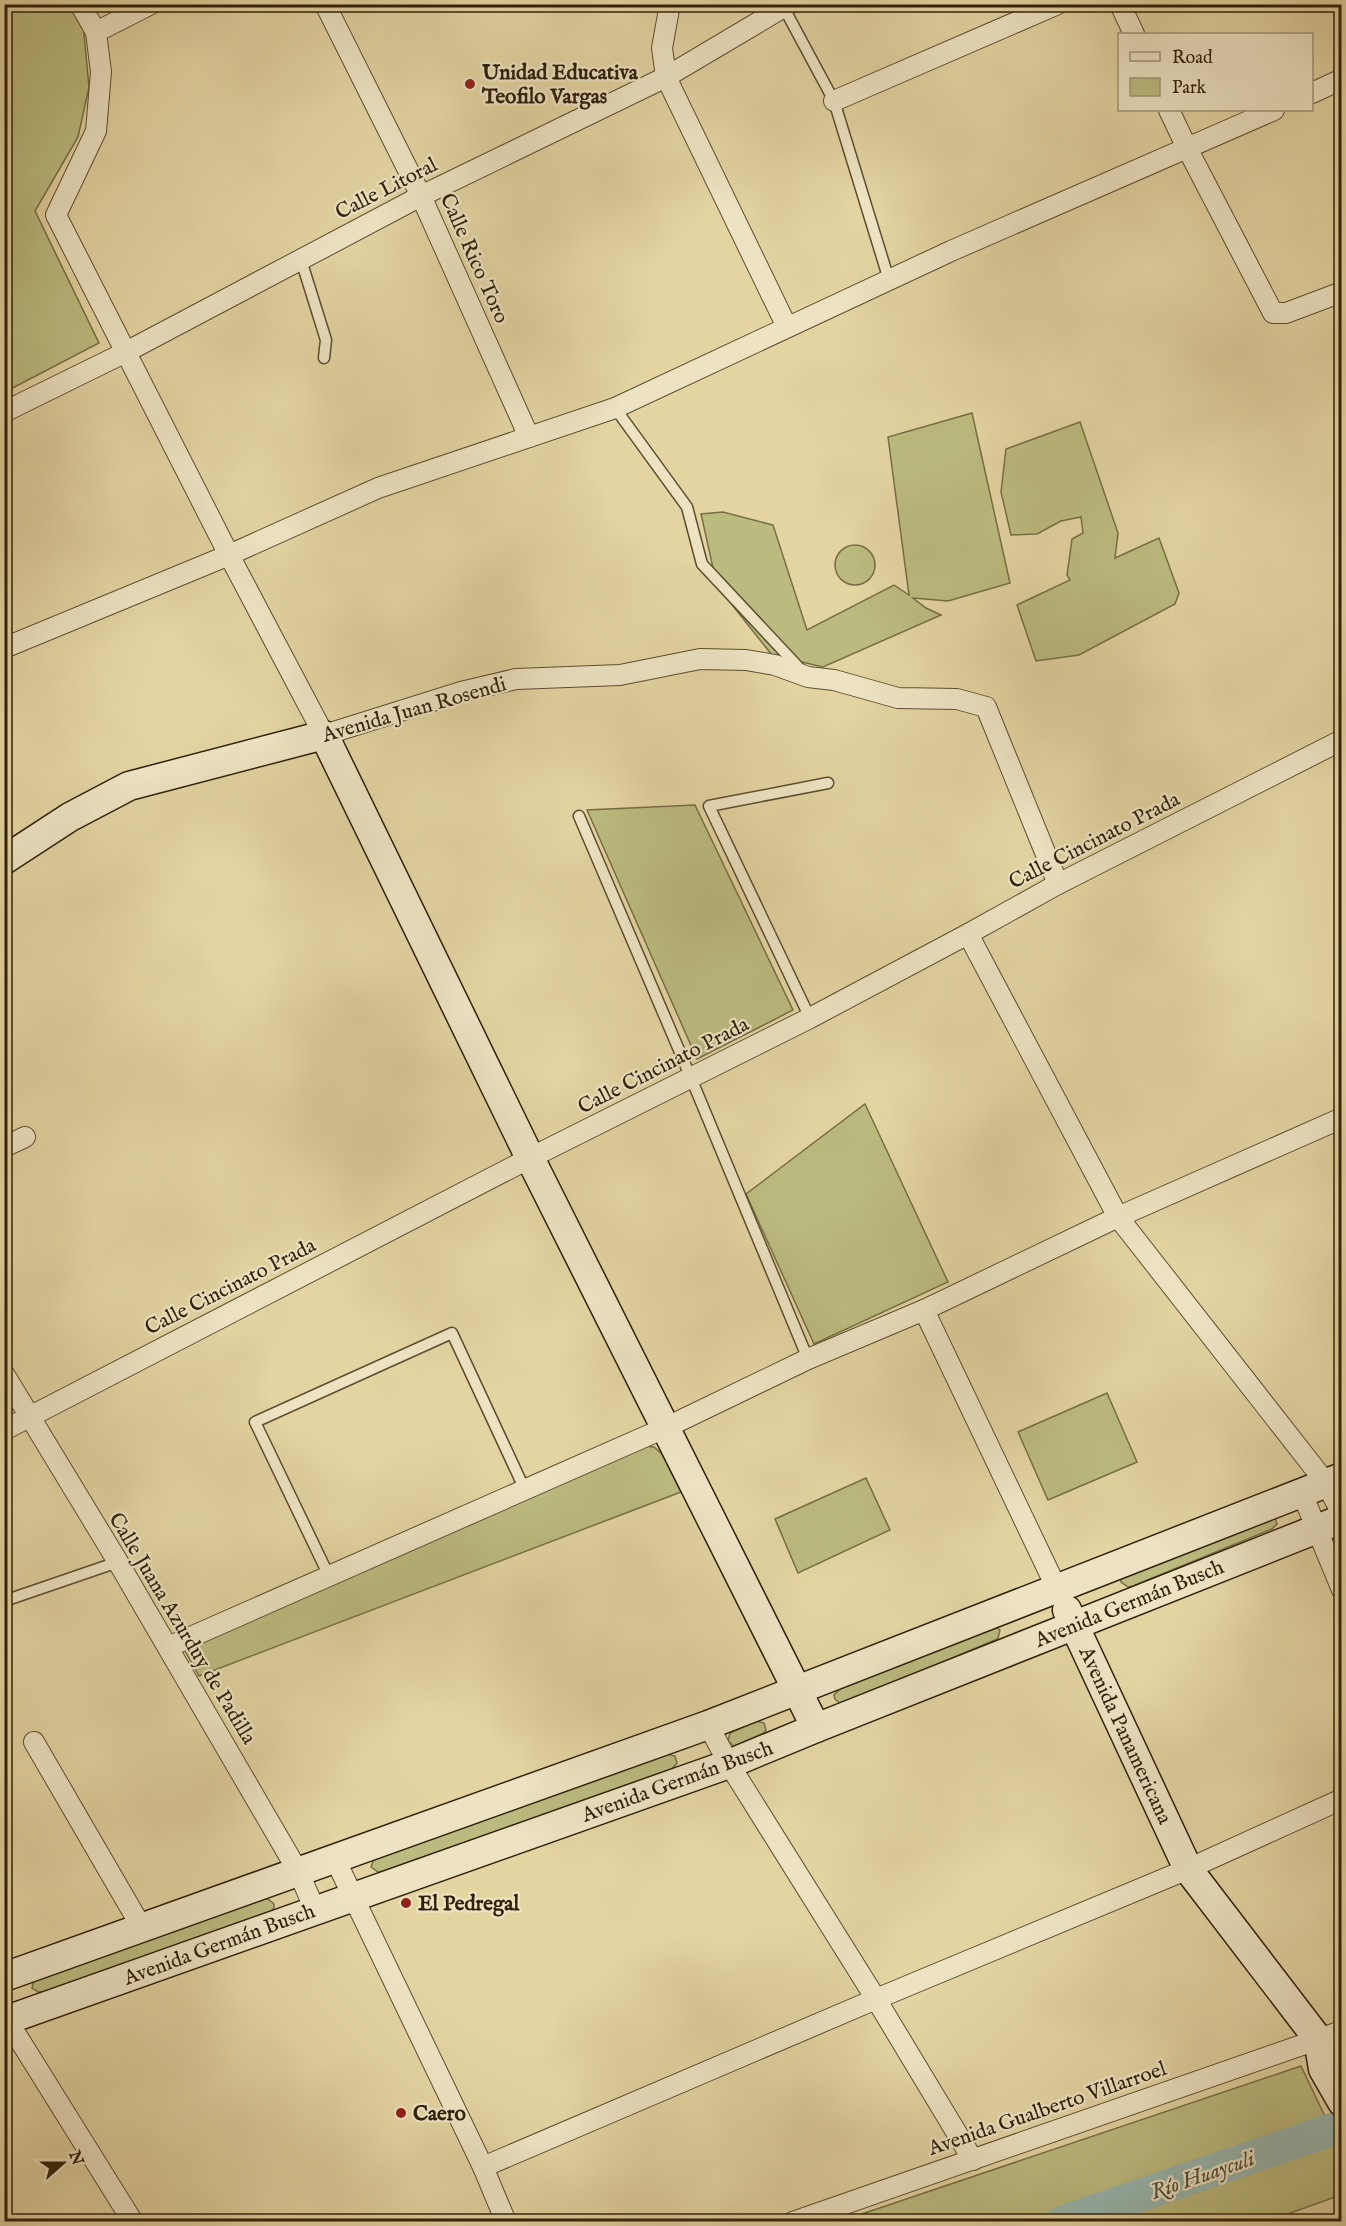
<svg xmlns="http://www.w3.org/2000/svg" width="1346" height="2226" viewBox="0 0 1346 2226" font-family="'IM FELL English',serif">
	<rect width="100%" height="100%" fill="#e3d4a2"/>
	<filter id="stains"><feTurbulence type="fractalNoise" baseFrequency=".00333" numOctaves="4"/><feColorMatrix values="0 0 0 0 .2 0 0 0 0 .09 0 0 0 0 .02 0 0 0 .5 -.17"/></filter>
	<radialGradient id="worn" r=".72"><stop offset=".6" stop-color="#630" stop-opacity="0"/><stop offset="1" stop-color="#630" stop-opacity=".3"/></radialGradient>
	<g fill="#bbbb7f" stroke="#766e44" stroke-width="1.5">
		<path d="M4,5H99L84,34L89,87L78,137L35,211L99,343L5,392Z"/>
		<path d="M972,413L1010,583L948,601L913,598L926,608L941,615L823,667L772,655L717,586L701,514L723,512L773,525L807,630L894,585L909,595L888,437Z"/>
		<path d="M1080,422L1118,533L1115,558L1159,538L1179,593L1175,604L1079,655L1036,661L1017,605L1070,580L1067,575L1072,539L1083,533L1081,517L1061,521L1037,534L1011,535L1001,492L1006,449Z"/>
		<circle cx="855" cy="565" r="20"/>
		<path d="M695,805L793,1010L697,1059L587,810Z"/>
		<path d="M865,1104L948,1282L814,1344L746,1194Z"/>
		<path d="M1107,1393L1137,1462L1048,1500L1018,1432Z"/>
		<path d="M644,1446L654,1447L662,1454L681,1492L199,1676L185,1651L187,1644Z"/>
		<path d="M866,1478L890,1530L798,1573L775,1519Z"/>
		<path d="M1275,1517L1277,1524L1272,1529L1133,1586L1128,1587L1121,1582V1578Z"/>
		<path d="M994,1626L1000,1630L998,1638L995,1640L847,1703L841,1704L835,1699L834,1695L841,1688Z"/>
		<path d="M756,1721L764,1723L766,1730L764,1733L734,1746L728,1741L730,1733Z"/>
		<path d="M667,1754L675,1756L677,1763L672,1769L383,1871L378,1872L371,1867L374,1859Z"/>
		<path d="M264,1899H268L274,1904V1908L269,1913L44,1992H38L32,1988L34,1979Z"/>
		<path d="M1301,2066L1341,2150V2195L1268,2221H841Z"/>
	</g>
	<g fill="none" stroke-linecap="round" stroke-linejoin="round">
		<path stroke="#97b7af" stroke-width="33" d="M1062,2222L1342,2126"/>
		<g stroke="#5d4d2f" stroke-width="13">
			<g id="service">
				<path d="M784,8L834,101L889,280"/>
				<path d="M301,260L326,340L324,358"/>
				<path d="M615,408L687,507L702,564L803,672"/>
				<path d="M579,816L691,1078L808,1359"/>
				<path d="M810,1018L709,806L828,783"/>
				<path d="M329,1576L255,1422L452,1333L525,1490"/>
				<path d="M4,1601L118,1562"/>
			</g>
		</g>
		<g stroke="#5d4d2f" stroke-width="22">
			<g id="minor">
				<path d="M80,4L96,32L101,72L96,131L56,215L229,555L324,735L461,692L516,679L620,675L700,659L746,660L775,665L808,677L834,680L898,698L957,699L986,707L1058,884"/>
				<path d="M325,4L421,196L529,437"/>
				<path d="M670,4L662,48L666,77L787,327"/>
				<path d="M1120,4L1134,34"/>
				<path d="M96,32L151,4"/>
				<path d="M1312,93L1342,79"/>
				<path d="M834,101L1058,4"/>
				<path d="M1169,110L1187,148L1273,313H1286L1342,292"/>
				<path d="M4,412L126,352L421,196L666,77L789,4"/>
				<path d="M4,648L229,555L378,488L615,408L951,251L1274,110"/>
				<path d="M968,934L1118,1217L1326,1483L1342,1514"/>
				<path d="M4,1147L25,1137"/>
				<path d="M924,1310L1057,1589"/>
				<path d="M4,1374L118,1562L299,1873L315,1910"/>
				<path d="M4,1430L530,1158L810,1018L968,934L1058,884L1342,740"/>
				<path d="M1301,1491L1342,1590"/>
				<path d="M168,1647L667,1427L808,1359L924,1310L1118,1217L1342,1118"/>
				<path d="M708,1725L729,1764L876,1999L973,2160"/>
				<path d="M34,1742L142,1928"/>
				<path d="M335,1859L483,2167L506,2222"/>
				<path d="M4,2015L133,2222"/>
				<path d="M483,2167L876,1999L1188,1869L1342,1799"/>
				<path d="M793,2222L1342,2031"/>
				<path d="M1341,2222L1342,2221"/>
			</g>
		</g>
		<g stroke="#302009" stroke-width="31">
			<g id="secondary">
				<path d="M4,860L70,817L129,786L324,735L530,1158L816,1728"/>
				<path d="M1067,1610L1188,1869L1318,2039"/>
				<path d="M4,1977L708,1725L1342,1477"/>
				<path d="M4,2021L729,1764L816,1728L1342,1519"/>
				<path d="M1342,2064L1318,2039L1323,2069L1342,2102"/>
			</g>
		</g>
		<use href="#service" stroke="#ede3c3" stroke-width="10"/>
		<use href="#minor" stroke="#ede3c3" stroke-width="20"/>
		<use href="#secondary" stroke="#ede3c3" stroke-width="28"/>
	</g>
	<g fill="#8f2418" stroke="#ede3c3" stroke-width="2">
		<circle cx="470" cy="84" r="6"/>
		<circle cx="406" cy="1903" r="6"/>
		<circle cx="401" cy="2113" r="6"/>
	</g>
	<g text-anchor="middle" stroke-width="4.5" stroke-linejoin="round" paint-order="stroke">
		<g font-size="21" font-weight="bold" fill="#302009" stroke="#ede3c3" text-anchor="start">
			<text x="482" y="79">Unidad Educativa<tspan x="482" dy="24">Teofilo Vargas</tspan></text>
			<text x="418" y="1910">El Pedregal</text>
			<text x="413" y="2120">Caero</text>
		</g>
		<g font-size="21" fill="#302009" stroke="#ede3c3">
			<text transform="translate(386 188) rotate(-27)" y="7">Calle Litoral</text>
			<text transform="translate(475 258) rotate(66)" y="7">Calle Rico Toro</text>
			<text transform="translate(414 709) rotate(-16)" y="7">Avenida Juan Rosendi</text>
			<text transform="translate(1094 840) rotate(-27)" y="7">Calle Cincinato Prada</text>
			<text transform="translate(663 1065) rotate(-27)" y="7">Calle Cincinato Prada</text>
			<text transform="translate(230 1286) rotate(-27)" y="7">Calle Cincinato Prada</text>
			<text transform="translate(1129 1603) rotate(-22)" y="7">Avenida Germán Busch</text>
			<text transform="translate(183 1628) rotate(59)" y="7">Calle Juana Azurduy de Padilla</text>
			<text transform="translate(1126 1735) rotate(65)" y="7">Avenida Panamericana</text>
			<text transform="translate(677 1781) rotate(-20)" y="7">Avenida Germán Busch</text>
			<text transform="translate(219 1944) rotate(-20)" y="7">Avenida Germán Busch</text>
			<text transform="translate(1047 2108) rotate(-19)" y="7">Avenida Gualberto Villarroel</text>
		</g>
		<g font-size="22" font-style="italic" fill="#4f4d3b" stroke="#ede3c3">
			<text transform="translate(1202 2174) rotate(-19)" y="8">Río Huayculi</text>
		</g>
	</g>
	<rect width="1346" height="2226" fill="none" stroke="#e3d4a2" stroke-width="24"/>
	<rect x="6" y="6" width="1334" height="2214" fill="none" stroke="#302009" stroke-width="3"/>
	<rect x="12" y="12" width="1322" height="2202" fill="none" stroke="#302009" stroke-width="1.5"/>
	<rect x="1118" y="33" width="195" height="78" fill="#ede3c3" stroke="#a19579" stroke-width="1.5"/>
	<rect x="1130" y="52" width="30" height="9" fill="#ede3c3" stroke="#a19579" stroke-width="1.5"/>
	<text x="1172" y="63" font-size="18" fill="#302009">Road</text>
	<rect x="1130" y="78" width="30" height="18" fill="#bbbb7f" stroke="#a19579" stroke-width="1.5"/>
	<text x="1172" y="93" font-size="18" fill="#302009">Park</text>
	<g transform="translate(63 2163) rotate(69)" stroke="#ede3c3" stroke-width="4.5" paint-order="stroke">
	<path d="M0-4.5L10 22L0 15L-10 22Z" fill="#302009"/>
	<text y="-9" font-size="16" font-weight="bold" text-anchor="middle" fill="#302009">N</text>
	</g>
	<rect width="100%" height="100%" filter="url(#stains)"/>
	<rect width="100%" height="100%" fill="url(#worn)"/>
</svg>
